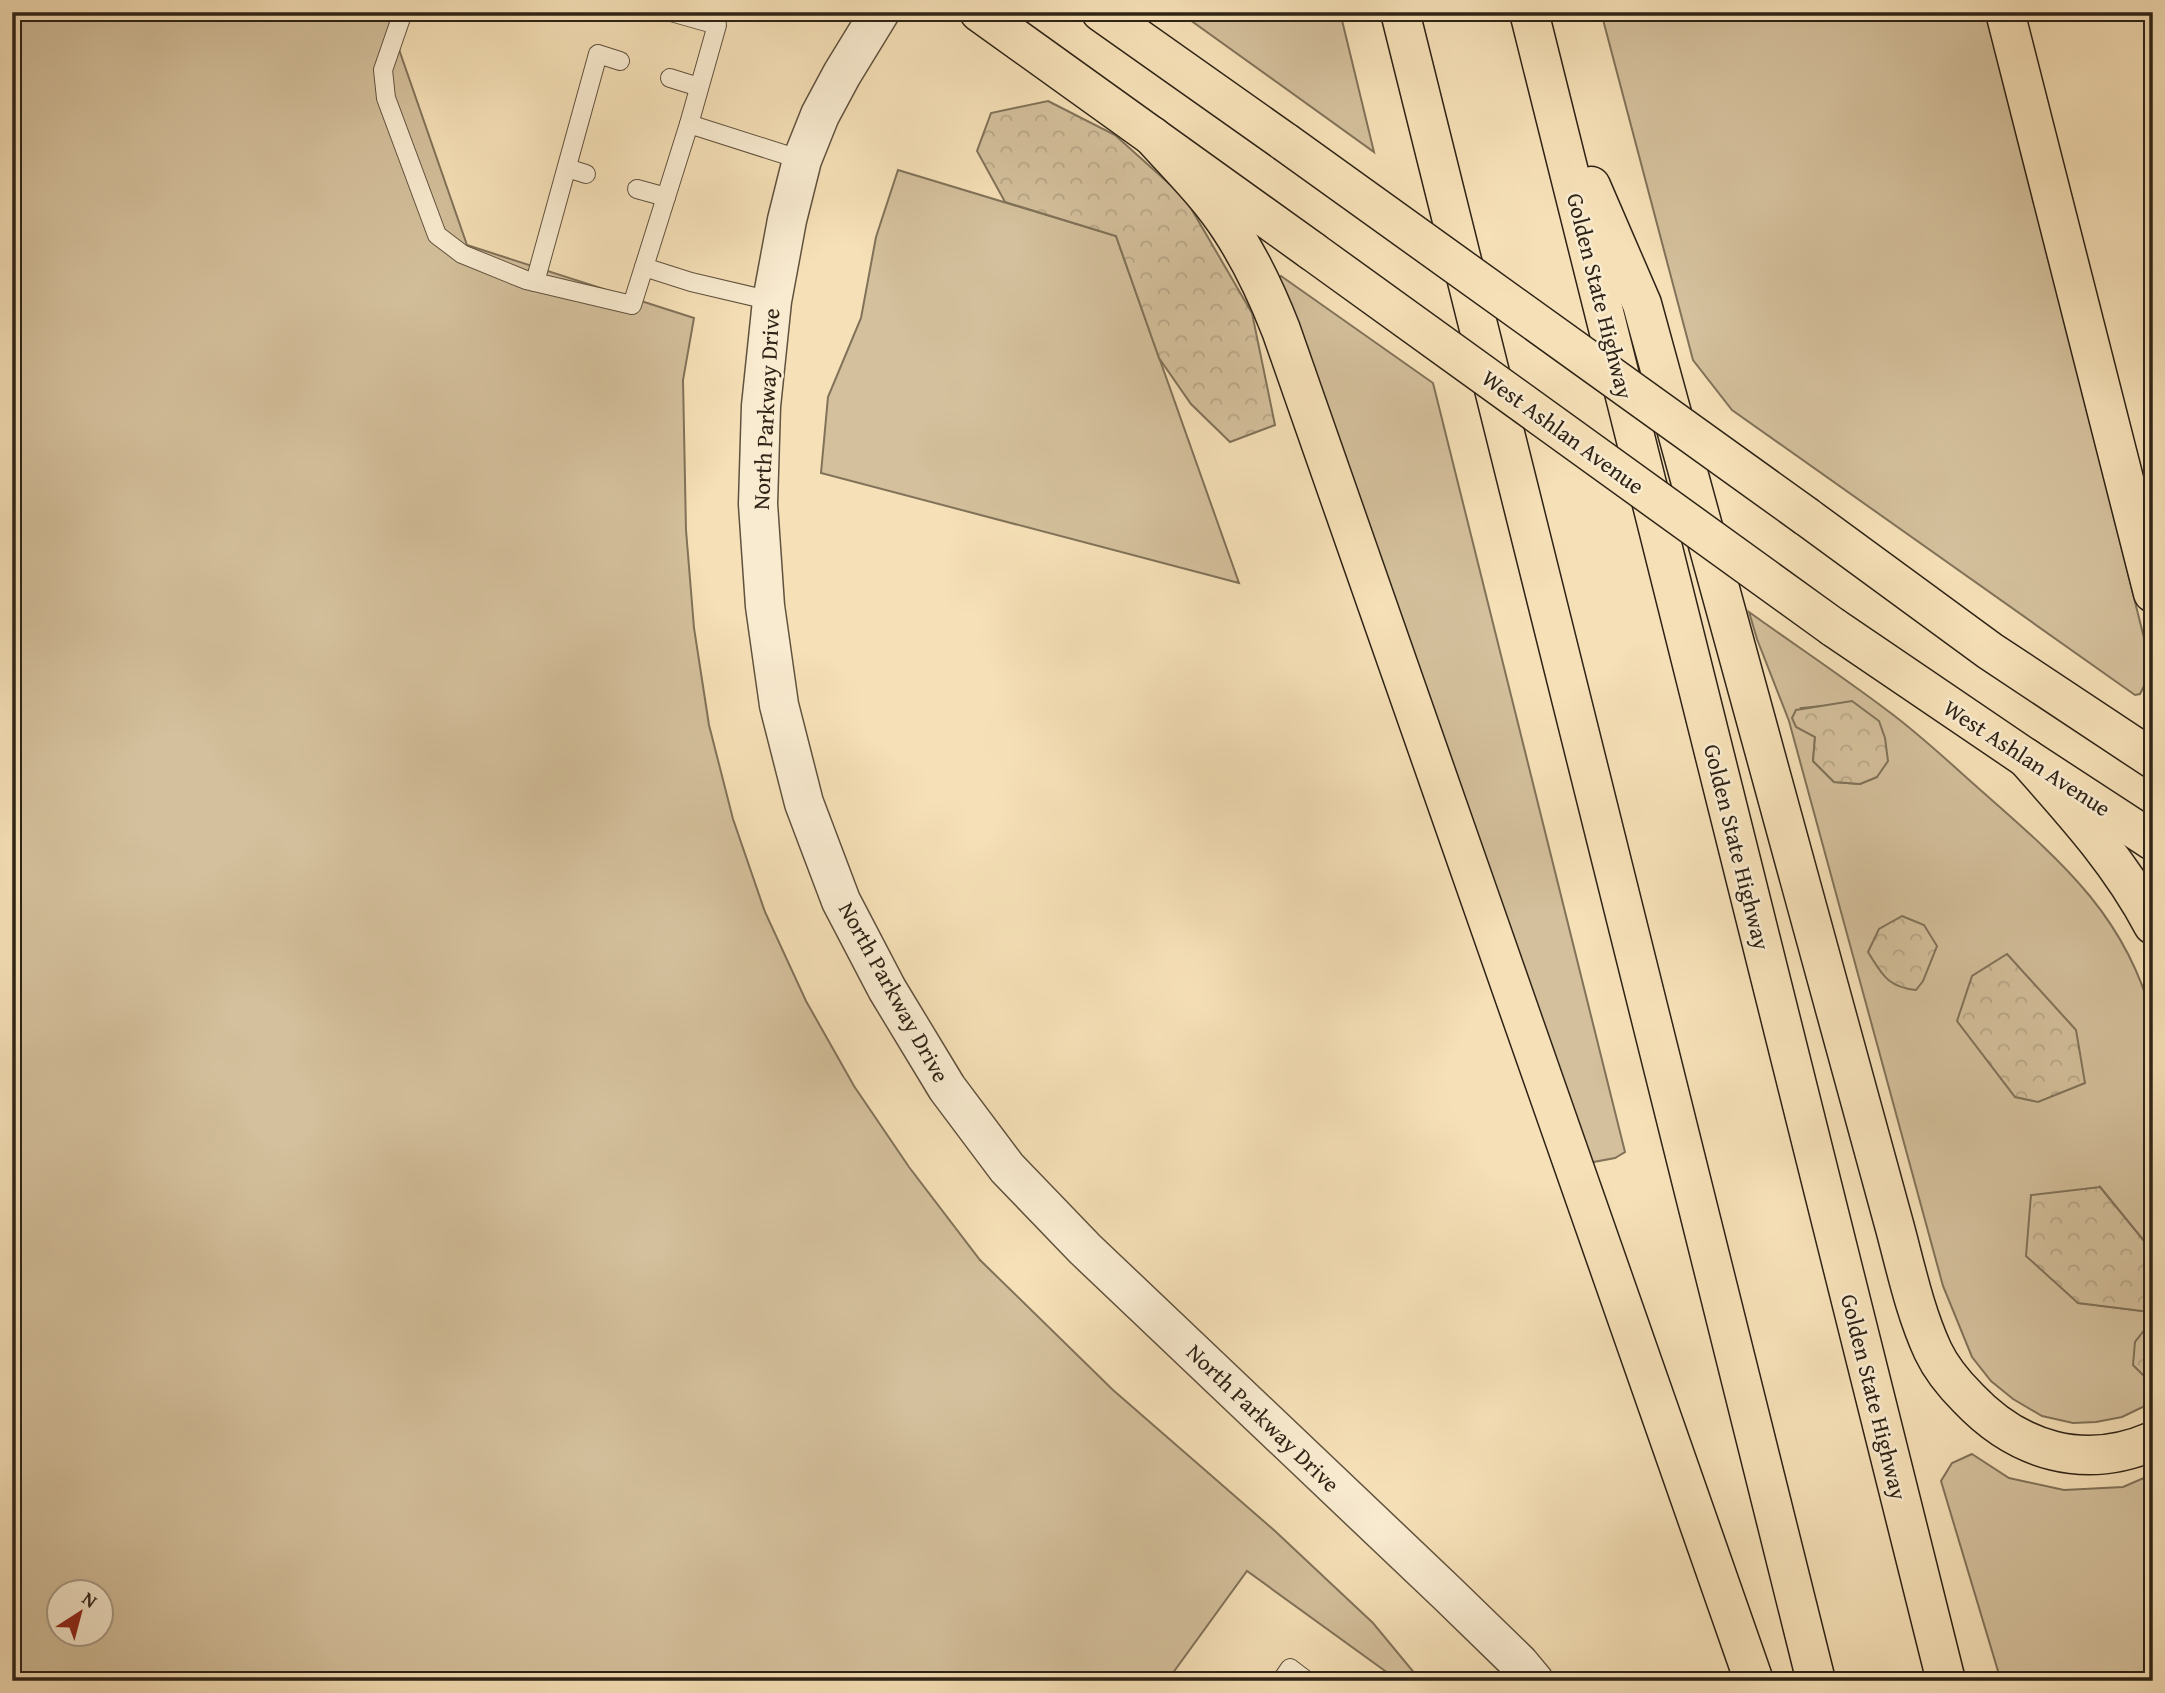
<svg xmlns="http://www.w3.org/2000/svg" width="2165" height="1693" viewBox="0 0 2165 1693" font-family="'Gentium Book Plus',serif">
	<defs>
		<pattern id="forest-crowns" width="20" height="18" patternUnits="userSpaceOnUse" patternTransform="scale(1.75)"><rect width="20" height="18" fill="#d4c09c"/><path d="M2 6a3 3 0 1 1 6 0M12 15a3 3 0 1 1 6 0" fill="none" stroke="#b6a586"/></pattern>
	</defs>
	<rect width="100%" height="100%" fill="#f6e0b7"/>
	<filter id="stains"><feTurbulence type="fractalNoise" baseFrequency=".00286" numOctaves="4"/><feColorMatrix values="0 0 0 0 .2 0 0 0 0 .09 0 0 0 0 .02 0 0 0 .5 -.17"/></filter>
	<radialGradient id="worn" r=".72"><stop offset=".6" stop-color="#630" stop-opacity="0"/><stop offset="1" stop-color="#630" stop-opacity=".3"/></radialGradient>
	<g fill="#d4c09c" stroke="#817259" stroke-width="2" fill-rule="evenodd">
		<path d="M12,12H386L467,245L694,318L683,380L686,530L694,628L709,725L733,819L765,912L806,1001L854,1086L909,1167L980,1260L1113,1390L1275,1531L1373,1623L1421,1681H1399L1247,1571L1167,1681H12ZM60,1592H102V1634H60Z"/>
		<path d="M1179,12H1340L1374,152Z"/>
		<path d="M1601,12H1988L2153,674V684H2145L2140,694L2135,695L1732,410L1693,360Z"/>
		<path d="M898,170L1116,236L1239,583L821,473L828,397L861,318L876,237Z"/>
		<path d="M1281,276L1433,383L1625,1152L1615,1158L1588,1163L1276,279Z"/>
		<path d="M1749,612C1795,645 1843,677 1888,711C1922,736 1953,766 1985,794C2061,861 2127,917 2153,1020V1252L2100,1187L2078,1303L2150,1312L2153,1309V1327L2146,1328L2144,1376L2153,1377V1402L2122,1417L2096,1422L2073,1423L2042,1416L2013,1399L1991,1381L1972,1357L1943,1286L1789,721L1757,639ZM1822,706L1877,777L1860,784L1834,782L1813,761L1815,737L1801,708Z"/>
		<path d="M1972,1454L2009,1478L2064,1490L2123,1487L2153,1474V1681H2001L1941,1481L1952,1463Z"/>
	</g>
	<g fill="url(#forest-crowns)" stroke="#817259" stroke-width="2">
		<path d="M1048,101L1115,135L1185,198L1252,313L1275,425L1230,442L1191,404L1159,358L1116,236L1005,202L977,151L991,113Z"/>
		<path d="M1852,701L1879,721L1885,738L1888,761L1877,777L1860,784L1834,782L1813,761L1815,737L1796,727L1792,718L1796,710Z"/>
		<path d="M1902,916L1924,925L1937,946L1923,981L1916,990C1887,987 1882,974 1868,952L1879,929Z"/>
		<path d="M2007,954L2076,1030L2085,1083L2038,1102L2015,1097L1957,1021L1972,976Z"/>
		<path d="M2100,1187L2153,1252V1309L2150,1312L2078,1303L2026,1256L2031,1195Z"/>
		<path d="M2153,1327V1377L2144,1376L2133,1365L2135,1342L2146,1328Z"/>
	</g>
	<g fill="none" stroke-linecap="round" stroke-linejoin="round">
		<g stroke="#60523e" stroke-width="20">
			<g id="service">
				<path d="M403,12L383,70L386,98L437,235L462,254L526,280L632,305L644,267"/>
				<path d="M671,12L717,25L689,124"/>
				<path d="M670,78L699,87"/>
				<path d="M567,168L586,174"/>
				<path d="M637,189L666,197"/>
				<path d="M535,282L598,54L620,61"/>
				<path d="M772,301L691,282L644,267L689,124L802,160"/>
				<path d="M1281,1681L1290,1668L1307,1681"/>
			</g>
		</g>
		<g stroke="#60523e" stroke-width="41">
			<path id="tertiary" d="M880,12L842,74L820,115L802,160L787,220L772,301L761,406L758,504L765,606L779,705L804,803L841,901L887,989L947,1088L1007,1168L1085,1249L1447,1593L1519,1663L1534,1681"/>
		</g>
		<g stroke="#2e2316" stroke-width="41">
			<g id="primary">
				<path d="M979,12L1312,251"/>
				<path d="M1101,12L1285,142"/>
				<path d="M1807,517L1990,651L2153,759"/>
				<path d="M1833,627L2026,758L2153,841"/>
			</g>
		</g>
		<g stroke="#2e2316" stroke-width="41">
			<g id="motorway">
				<path d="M1400,12L1816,1681"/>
				<path d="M1529,12L1946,1681"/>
				<path d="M2005,12L2153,593"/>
				<path d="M1152,136C1178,165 1208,194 1230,228C1251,260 1267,294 1281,330L1754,1681"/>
				<path d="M1591,186L1642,304L1895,1228C1906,1269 1915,1312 1933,1351C1941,1368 1955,1385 1968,1398C2018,1451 2084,1471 2153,1441"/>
				<path d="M2026,758C2073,811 2120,862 2153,925"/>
			</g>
		</g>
		<use href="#service" stroke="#f9ebd0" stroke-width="18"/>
		<use href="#tertiary" stroke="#f9ebd0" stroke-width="38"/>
		<use href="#primary" stroke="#f6e0b7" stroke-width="38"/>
		<use href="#motorway" stroke="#f6e0b7" stroke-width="38"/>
		<g stroke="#2e2316" stroke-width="41" stroke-linecap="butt">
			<g id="primary-bridge">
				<path d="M1285,142L1807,517"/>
				<path d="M1312,251L1833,627"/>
			</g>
		</g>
		<use href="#primary-bridge" stroke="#f6e0b7" stroke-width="38"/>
	</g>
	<g text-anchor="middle" stroke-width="5" stroke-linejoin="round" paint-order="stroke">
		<g font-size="23" fill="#2e2316" stroke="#f9ebd0">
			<text transform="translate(1600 296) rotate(76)" y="8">Golden State Highway</text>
			<text transform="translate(766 409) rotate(-87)" y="8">North Parkway Drive</text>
			<text transform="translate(1563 432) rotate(36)" y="8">West Ashlan Avenue</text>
			<text transform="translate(2027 758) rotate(33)" y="8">West Ashlan Avenue</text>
			<text transform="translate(1737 847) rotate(76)" y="8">Golden State Highway</text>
			<text transform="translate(894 992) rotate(61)" y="8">North Parkway Drive</text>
			<text transform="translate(1874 1397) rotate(76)" y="8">Golden State Highway</text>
			<text transform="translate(1263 1418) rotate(44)" y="8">North Parkway Drive</text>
		</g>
	</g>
	<rect width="2165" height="1693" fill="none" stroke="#f6e0b7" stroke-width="42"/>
	<rect x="14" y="14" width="2137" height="1665" fill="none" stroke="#2e2316" stroke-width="3.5"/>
	<rect x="21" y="21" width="2123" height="1651" fill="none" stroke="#2e2316" stroke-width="2"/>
	<g transform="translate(80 1613) rotate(36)"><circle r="33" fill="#f9ebd0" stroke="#a89b86" stroke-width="2"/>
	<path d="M0-5L12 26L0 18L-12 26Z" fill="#8f2418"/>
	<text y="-10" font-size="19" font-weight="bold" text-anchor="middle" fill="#2e2316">N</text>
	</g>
	<rect width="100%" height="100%" filter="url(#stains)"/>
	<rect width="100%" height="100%" fill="url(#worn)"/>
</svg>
